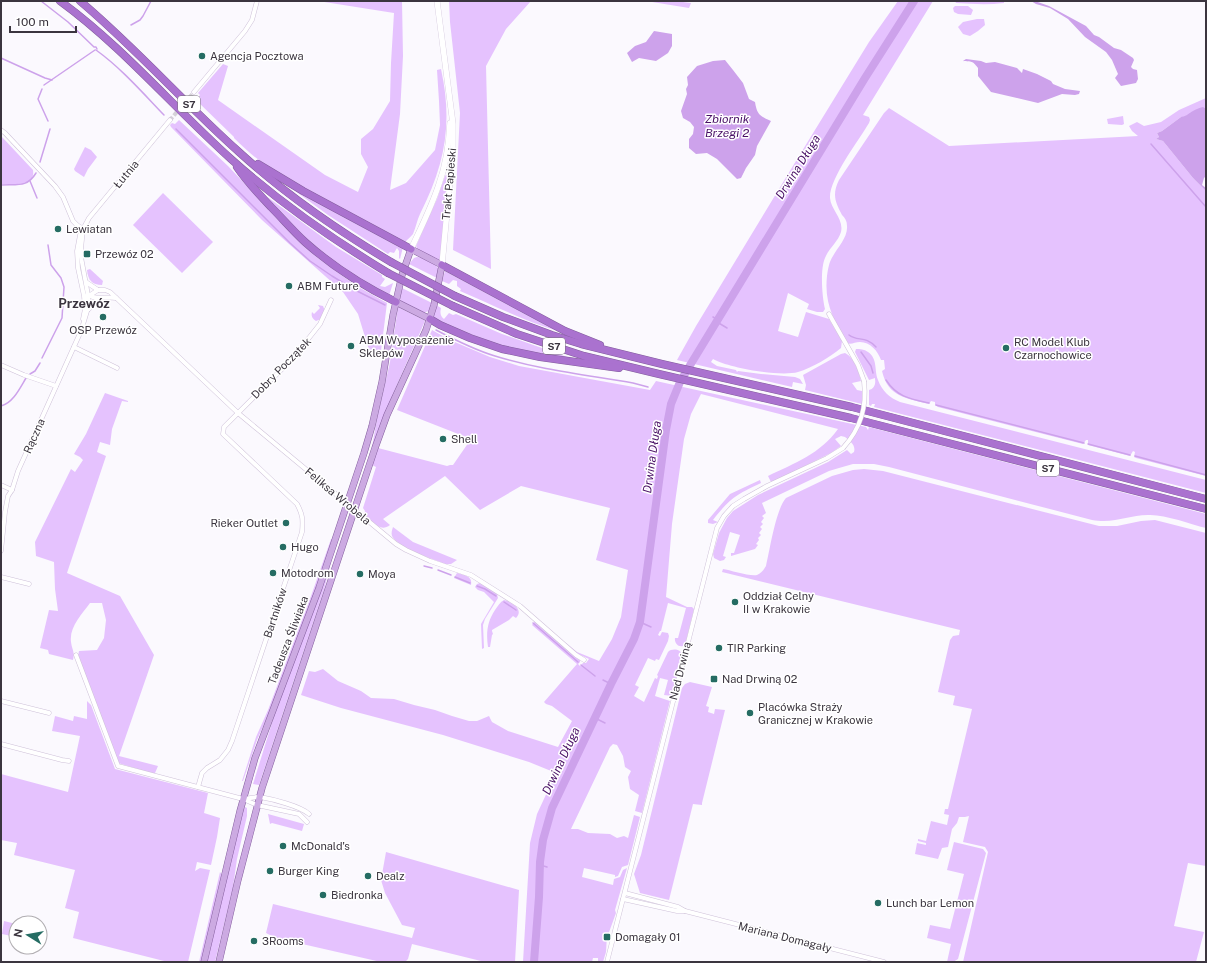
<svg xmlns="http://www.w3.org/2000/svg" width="1207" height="963" viewBox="0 0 1207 963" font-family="'Public Sans',sans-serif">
	<rect width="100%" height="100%" fill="#fbf9fe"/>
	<g fill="#e5c2fe">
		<path d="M318,1H402L403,56L400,114L390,190L406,183L435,150L440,125L439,101L437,70L441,69C453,124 445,164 420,214C417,220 416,227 413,234C411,237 407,239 405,243C359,219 312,196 269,167C256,159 245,149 234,138V137L196,100L200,95L198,93L223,64L228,66L218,100L325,175L358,192L368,167L361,154V139L373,129L390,101L391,63L394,13Z"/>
		<path d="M449,1H531L506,29L486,66L491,269L453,250L460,113L450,22Z"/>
		<path d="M646,1H675L691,3L689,8Z"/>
		<path d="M898,1H933L863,115L869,117L870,120L869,123C859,140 829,179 830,198C831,210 844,219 841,232C838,242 829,248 825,258C820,269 822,297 825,309L823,312H817L807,309L809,304L788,293L778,331L798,337L806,312L829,319L842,341L841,348C830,357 812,368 798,372C780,377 729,368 713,359L711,362L717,366L736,370L737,372L738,371L761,374L795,377L800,379L803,384L793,382L792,387L677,360L696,326L799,156L869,42Z"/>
		<path d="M955,1H1004V3C988,5 972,4 956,3Z"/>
		<path d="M955,6H968L973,10L971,15L958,14L954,12L953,8Z"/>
		<path d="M977,19H984L985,25L978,31L970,36L963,34L958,27L963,22Z"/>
		<path d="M1206,98V109H1204L1183,117H1181L1162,131L1157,133L1159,137L1156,139L1163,141L1193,178L1206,191V476L1136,458L1134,457L1135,452L1133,451L1130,456L1088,445V440H1086L1083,444L938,407L935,405V402L931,401L929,404C906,398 888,397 882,371L885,369L884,360H881C878,351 870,342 860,342C855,342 851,345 847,343C834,320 824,304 827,276C828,269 829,262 833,256C838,247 848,237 847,226C847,221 845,218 842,215C835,202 832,194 839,180L884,113L889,108L949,146L1138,136L1132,131L1129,126L1137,122L1144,126L1161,122L1179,110Z"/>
		<path d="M1123,116L1124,124L1122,125L1108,124L1107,119Z"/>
		<path d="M179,120L228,166L300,242L317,257L355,285L387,303L381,351L369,350L358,314L343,292L262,220L171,127L170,125L172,123L175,124Z"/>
		<path d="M2,137L33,170C36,187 12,184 1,184V142Z"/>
		<path d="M85,147L91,150L97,157L88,169L84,177L75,171L74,169Z"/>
		<path d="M446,175L448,176L440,260L438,261L418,250L416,246L437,199L445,176Z"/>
		<path d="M287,185L403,247L400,259L399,258V251L397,248L394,253L390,252L388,254L328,215Z"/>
		<path d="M163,193L213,242L182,273L133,225Z"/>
		<path d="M266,196L336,247L382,275V277L385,279L380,286L385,287L393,283L389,296L353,276L310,243Z"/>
		<path d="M417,257C422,257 435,263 438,268C439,271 438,275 437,278L409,264L414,258Z"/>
		<path d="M90,269L103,281L102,285C92,285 88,280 87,270Z"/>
		<path d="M445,271L558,331C524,321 493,305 460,291L461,289L457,286V281L453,280L449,284L442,281Z"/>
		<path d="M402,288L432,303L429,311L423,313L401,302L400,299Z"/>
		<path d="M318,305L323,306L325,311L321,319L316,321C312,318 311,316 312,312L314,314L320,308Z"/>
		<path d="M436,305L441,308C440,312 440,316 444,319L449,313L453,315L456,314L502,334L573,359L511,349L466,334L433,318Z"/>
		<path d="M398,307L424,320L425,321L393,394L372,447L377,419L390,362Z"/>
		<path d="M432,330L450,340L490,357L519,366L650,390L656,381C726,397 796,411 866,427L868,430L869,427L1206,514V528C1190,524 1164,514 1148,515C1128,515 1115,524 1092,520L889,467L874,464H853L839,468L829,471L762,503L766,513L762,516L764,518L761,522L763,524L760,527L762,529L759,533L761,535L758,538L759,540L756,544L758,545L755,549L731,556V553H734L740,535L730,532L723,556L726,557L724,560L720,561L714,558L713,554L719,533L727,518L733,511L758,495L828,462L847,450L851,454L854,452C856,445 850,441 845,437L841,436L835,439L841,446L831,453L773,482H771L768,476C795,463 820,454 838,429L701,394L691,414L684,439L672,524L666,597L687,607H692L694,609L685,645C679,649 674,643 675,638H678L686,608L668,603L661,631H660L658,635L660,636L662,632L668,633L669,636L668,641L659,660L656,659L655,661L648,658L635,685L639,687L634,696L644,702L655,678L657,679L658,676L657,675L668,652C672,648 681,649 682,655L672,696L664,695L668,680L660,678L655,696L670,701L642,813L635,811L639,795L630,789L628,777L631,771L625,767L623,756L617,745L613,744L610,747L571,829H578L588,833L610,834L617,838L624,836L628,838L634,815L640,817L628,865L622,867L618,876L615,877V875L584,868L582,877L613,885L614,879L620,877L623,870L627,868L615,910L616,913L608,935H607L606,952L603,962H598V958H593L592,962H523L530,843L537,814L556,773L529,762L443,735L341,708L301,695L309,671L315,672L323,669L338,681L361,691L371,698L394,699L414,705L435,710L452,716L469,721H477L489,716L492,722L508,731L558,747L572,721L552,706L546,704L544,702L577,664L532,625L535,621L580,660V662L578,664L580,666L583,663H586L589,659L578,654L566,644V643L577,652L599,661L612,639L621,617L628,570L596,560L610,508L521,486L480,510L445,476L383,519L390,525C380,533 372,521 364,515L365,511L363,508L376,467L372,465L378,448L447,466L450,465H453L471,439L397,410Z"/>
		<path d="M856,349C860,349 864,349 868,352C878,359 874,370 878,380C882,391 890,398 900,402L1206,480V493L874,407L875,404H872L871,406L869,405V390C874,389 876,384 875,379V378L869,380L855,352Z"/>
		<path d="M845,353C854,357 859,372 861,381L852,383L857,390L862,391V404L805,390L806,385L803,375L841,354Z"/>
		<path d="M105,393L128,401V402L122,401L112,429L110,445L100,442L97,452L106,456L67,573L120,596L154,655L119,756L158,766L155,773H151L118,763V760H116L78,656L79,651L97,650L104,638L106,620L102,603H90C82,614 69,627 71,642C72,650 75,651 73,660L49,654L48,650L40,648L49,610L58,611L55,589L54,562L36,556L35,542L71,469L75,472L83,460L80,457L74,454L86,434Z"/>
		<path d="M864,469L883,471L1099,526H1117L1141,521L1155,520L1206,533V866L1188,863L1174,926L1204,932L1196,962H963L988,852L985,847L963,842L969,816L965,817H959L957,823L952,829L948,847L942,848L938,859L915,854L917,843L926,845V843L918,841V839L926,841L931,821L947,825L949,815L944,814L945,809H948L972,709L953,705L955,696L938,692L950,640L953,636L959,635L960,630L722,572L723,569C730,570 751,577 757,575C762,573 764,569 766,566C770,549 776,509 786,498L832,476L853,470Z"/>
		<path d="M760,480L761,483C737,494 729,499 713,520L718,522L713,524L708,523V520L730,494Z"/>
		<path d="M393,527L413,542L457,560L451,564H445C433,559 398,548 392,536C391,533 392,530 393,527Z"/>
		<path d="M331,539H332L331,545L313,597L270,711L257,740L243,781H242L256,737L268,710L311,596Z"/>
		<path d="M329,565L330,566L324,590L259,785L253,784L275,713Z"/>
		<path d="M457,573C464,575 473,576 471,585L454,578Z"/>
		<path d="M480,583L497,594L498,598L485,619L483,625L484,648L482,649L481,624L494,602L484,592L478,590L475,587L477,584Z"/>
		<path d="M504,600C513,602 524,610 516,618L513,616L509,620L492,630V631L493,634L492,635L490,647H488C486,633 487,622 495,610C498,606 500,602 504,600Z"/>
		<path d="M690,682L712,687L706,706L709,707L708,712L714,714L715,709L725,710L702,803V805L693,804L669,900L640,893L634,874L641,855L682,688L685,684Z"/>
		<path d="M87,701L91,705L115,769L208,793L204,813L220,818L217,837L211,865L197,862L195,871L200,868L210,870L188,962H168L73,938L79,912L65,908L75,870L14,855L17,843L1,840V774L68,792L80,736L52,731L55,716L73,721L74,716L87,719Z"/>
		<path d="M245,807L247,808V816L237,859L233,887L215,962H206L243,811Z"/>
		<path d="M268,814L304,824L302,831L272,823L270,824Z"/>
		<path d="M954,842L983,849L986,853L958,959L953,962H947L951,944L927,938L930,925L950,929L964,874L947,870Z"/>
		<path d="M386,852L519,890L515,962H485L412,944L408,959L405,962H381L276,938L266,933L273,904L412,938L415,928L402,925L385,893L381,880Z"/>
		<path d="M220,872L222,875L201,962H199Z"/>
		<path d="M4,921L16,924V937L2,934Z"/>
	</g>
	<g fill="#cda2eb">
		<path d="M1031,1H1035L1049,6L1086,26L1094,35L1099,37L1114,48L1121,50L1133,58L1134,60L1131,67L1133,69L1137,70L1138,79L1136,83L1121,86L1115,78L1118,74L1112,60L1106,52L1085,37L1068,19L1050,8L1036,4Z"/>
		<path d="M654,31L672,34V46L668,53L656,61L639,58L632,62L627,53L635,46L646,42Z"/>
		<path d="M966,59L981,61L986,63L995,62L1017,68L1022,73L1023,69L1037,74L1051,81L1053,84L1065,89L1080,91L1079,94L1075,95L1062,94L1038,103L991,92L978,76V68C972,60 972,62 963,61Z"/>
		<path d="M725,60L733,70L743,83L749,99L755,102C757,115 760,116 771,121L757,146L755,155L746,168L741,178L737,179L717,159L707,153L696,154L689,148V139L693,134L694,127L690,122L683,118L681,111L687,94L686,89L688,85L687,77L697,66L713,61Z"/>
		<path d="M1203,107L1206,109V176L1204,178L1202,185L1206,188V191L1193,178L1163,141L1156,139L1159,137L1157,133L1162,131L1181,117C1187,116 1189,113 1193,111C1196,109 1199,108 1203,107Z"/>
	</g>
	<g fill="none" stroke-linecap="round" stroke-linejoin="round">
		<g stroke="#cda2eb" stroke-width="1.5">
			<path d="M41,1L68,22L94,47H96L97,49"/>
			<path d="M131,25L140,20L143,16L151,1"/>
			<path d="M96,50C121,68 142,92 164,115"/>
			<path d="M1,58L45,78L52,80"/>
			<path d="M44,85L95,50"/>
			<path d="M42,89L38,99L48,121"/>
			<path d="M176,129L290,243L310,261L332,276L355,290L385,305"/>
			<path d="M1151,144L1206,207"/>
			<path d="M40,162L50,129"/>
			<path d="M30,181L37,198"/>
			<path d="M1,185C17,184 27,188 36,173"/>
			<path d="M713,317L718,320"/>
			<path d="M717,322L727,328"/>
			<path d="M436,330C455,340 475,350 495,356C540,370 587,375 633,383L648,387"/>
			<path d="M849,335C858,342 865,335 876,347"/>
			<path d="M861,352L871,366L873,373"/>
			<path d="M42,358L62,318L64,287L61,278L51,265L48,245"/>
			<path d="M30,374L35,371L40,363"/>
			<path d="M886,380C897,397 910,399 929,403"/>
			<path d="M936,405L1084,443"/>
			<path d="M1,406C13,403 20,388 26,378"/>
			<path d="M1088,444L1130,455"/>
			<path d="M1135,456L1206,475"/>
			<path d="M424,566L432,568"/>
			<path d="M438,570L451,575"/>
			<path d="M455,577L470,583"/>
			<path d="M477,586L485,589L496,596"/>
			<path d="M504,602L516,610"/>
			<path d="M640,622L651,627"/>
			<path d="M533,623L578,662"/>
			<path d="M581,665L595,676"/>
			<path d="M603,680L611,684"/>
			<path d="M595,718L605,723"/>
			<path d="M540,865L547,867"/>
		</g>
		<path stroke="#cda2eb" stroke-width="8" d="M534,962L539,897L540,862L543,840L552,808L611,684L634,639L640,622L666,430L671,404L680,382L692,362L865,78L914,1"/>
		<path stroke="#d5d2d8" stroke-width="4" stroke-dasharray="4 2" stroke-linecap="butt" d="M170,120L194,92"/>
		<g stroke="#cfc2d9" stroke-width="5">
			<g id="street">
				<path d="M194,92L245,31L252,20L257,1"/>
				<path d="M1,130L5,133L55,186L63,197L73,221L77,225L83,229"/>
				<path d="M86,282L98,290H105L110,292L238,413L396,544L406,550L430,561L471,575L520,606L576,655L584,660"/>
				<path d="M87,295C96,300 106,296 116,298"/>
				<path d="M87,297L98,290"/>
				<path d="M89,309L98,298"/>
				<path d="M829,314L858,365L864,381"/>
				<path d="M83,319L85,309L84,296L78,268L77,251L80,235L89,218L170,120"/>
				<path d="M74,347L117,368"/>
				<path d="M1,365L24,375L56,386"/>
				<path d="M1,485L12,490"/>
				<path d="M1,551L5,512L8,496L12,490L18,471L81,331L88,308V295L81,257V249L83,229"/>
				<path d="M1,577L29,584"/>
				<path d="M76,655L118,766L243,799L257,805L299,814L307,822"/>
				<path d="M1,701L49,713"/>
				<path d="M1,744L62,760L69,761"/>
				<path d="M198,787L202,773L207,768L220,760L228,750L232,741L302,532C303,520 303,515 297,504L223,434L224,427L293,358L320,324L331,300"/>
				<path d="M244,799C249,798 255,797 260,797C272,799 300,806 309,814"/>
				<path d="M625,893L678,907L685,911"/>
				<path d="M623,899L677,911H685L884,962"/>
				<path d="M607,962L717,528L724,516L733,506L744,499L767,486L827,458L843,448"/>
			</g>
		</g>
		<g stroke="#cfc2d9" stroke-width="6">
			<g id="secondary">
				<path d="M437,1L453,124V148L442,265"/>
				<path d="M411,249C421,228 432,206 439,184C446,165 449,144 450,123"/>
			</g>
		</g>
		<g stroke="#835d9d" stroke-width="7">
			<g id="primary">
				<path d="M396,302L430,319"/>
				<path d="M204,962L240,811L255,758L319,588L364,453L372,426L382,382L393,315L402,275L411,249L442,265L434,305L426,330L387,415L375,448L262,788L238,880L219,962"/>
			</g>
		</g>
		<g stroke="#835d9d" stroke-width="8">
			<g id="highway">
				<path d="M60,1C123,47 173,107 231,159C280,203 332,239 388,273"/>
				<path d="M80,1C136,48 184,103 239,152C285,194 337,230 391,262"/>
				<path d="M258,164L303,191L411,249"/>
				<path d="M237,167C247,182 259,194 271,207C282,218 293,231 305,242C332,266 363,286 396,302"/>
				<path d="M442,265L565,331L600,345"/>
				<path d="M455,296L503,317L552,335L581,344L662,364L852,407L1206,499"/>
				<path d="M453,306L517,334L584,356L659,374L851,418L1206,509"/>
				<path d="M430,319L440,325L470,338L502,349L540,357L619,368"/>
			</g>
		</g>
		<use href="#street" stroke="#fff" stroke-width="4"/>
		<use href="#secondary" stroke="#fff" stroke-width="5.5"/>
		<use href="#primary" stroke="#ccaae2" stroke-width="6"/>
		<use href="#highway" stroke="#aa72cf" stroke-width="7"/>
		<g stroke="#cfc2d9" stroke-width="5" stroke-linecap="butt">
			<path id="street-bridge" d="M843,448C861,428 867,407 864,381"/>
		</g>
		<g stroke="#835d9d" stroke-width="8" stroke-linecap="butt">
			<g id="highway-bridge">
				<path d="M391,262L455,296"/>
				<path d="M388,273L453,306"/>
			</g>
		</g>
		<use href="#street-bridge" stroke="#fff" stroke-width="4"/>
		<use href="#highway-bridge" stroke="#aa72cf" stroke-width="7"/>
	</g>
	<g fill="#256c63" stroke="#fff" stroke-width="1.5">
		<circle cx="202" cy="56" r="4"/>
		<circle cx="58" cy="229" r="4"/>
		<rect x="83" y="250" width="8" height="8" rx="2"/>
		<circle cx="289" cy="286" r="4"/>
		<circle cx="103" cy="317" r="4"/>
		<circle cx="351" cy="346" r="4"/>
		<circle cx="1006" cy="348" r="4"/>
		<circle cx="443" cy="439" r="4"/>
		<circle cx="286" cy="523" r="4"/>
		<circle cx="283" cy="547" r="4"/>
		<circle cx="273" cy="573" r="4"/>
		<circle cx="360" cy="574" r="4"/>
		<circle cx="735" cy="602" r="4"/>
		<circle cx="719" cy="648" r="4"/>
		<rect x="710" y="675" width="8" height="8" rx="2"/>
		<circle cx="750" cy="713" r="4"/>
		<circle cx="283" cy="846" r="4"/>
		<circle cx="270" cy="871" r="4"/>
		<circle cx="368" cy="876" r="4"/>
		<circle cx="323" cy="895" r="4"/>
		<circle cx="878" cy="903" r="4"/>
		<rect x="603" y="933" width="8" height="8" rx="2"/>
		<circle cx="254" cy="941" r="4"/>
	</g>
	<g text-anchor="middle" stroke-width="3" stroke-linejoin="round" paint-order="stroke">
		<g fill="#fff" stroke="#767279" stroke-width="1">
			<rect x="178" y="96" width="22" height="16" rx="3"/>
			<rect x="543" y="338" width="22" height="16" rx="3"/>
			<rect x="1037" y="460" width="22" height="16" rx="3"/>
		</g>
		<g font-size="10" font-weight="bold" fill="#3b353f">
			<text x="189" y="108">S7</text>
			<text x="554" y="350">S7</text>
			<text x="1048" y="472">S7</text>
		</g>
		<g font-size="11" fill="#3b353f" stroke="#fff" text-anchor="start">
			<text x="210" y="60">Agencja Pocztowa</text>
			<text x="66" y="233">Lewiatan</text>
			<text x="95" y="258">Przewóz 02</text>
			<text x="297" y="290">ABM Future</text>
			<text x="103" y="334" text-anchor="middle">OSP Przewóz</text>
			<text x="359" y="344">ABM Wyposażenie<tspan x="359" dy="13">Sklepów</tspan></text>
			<text x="1014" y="346">RC Model Klub<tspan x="1014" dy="13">Czarnochowice</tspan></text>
			<text x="451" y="443">Shell</text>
			<text x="278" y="527" text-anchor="end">Rieker Outlet</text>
			<text x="291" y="551">Hugo</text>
			<text x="281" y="577">Motodrom</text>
			<text x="368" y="578">Moya</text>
			<text x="743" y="600">Oddział Celny<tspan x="743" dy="13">II w Krakowie</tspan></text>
			<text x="727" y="652">TIR Parking</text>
			<text x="722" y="683">Nad Drwiną 02</text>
			<text x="758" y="711">Placówka Straży<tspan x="758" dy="13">Granicznej w Krakowie</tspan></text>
			<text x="291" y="850">McDonald's</text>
			<text x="278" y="875">Burger King</text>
			<text x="376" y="880">Dealz</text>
			<text x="331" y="899">Biedronka</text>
			<text x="886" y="907">Lunch bar Lemon</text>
			<text x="615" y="941">Domagały 01</text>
			<text x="262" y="945">3Rooms</text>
		</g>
		<g font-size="11" fill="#3b353f" stroke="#fff">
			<text transform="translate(126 174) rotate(-50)" y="4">Łutnia</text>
			<text transform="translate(449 184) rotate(-85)" y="4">Trakt Papieski</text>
			<text transform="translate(281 368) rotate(-46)" y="4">Dobry Początek</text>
			<text transform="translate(34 436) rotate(-66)" y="4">Rączna</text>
			<text transform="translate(338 496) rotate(40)" y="4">Feliksa Wrobela</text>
			<text transform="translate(275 613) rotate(-72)" y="4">Bartników</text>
			<text transform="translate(288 640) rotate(-69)" y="4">Tadeusza Śliwiaka</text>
			<text transform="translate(680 671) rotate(-76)" y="4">Nad Drwiną</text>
			<text transform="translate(785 937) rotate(14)" y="4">Mariana Domagały</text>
		</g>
		<g font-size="12" font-style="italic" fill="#491066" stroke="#fff">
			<text x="727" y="123">Zbiornik<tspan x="727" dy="14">Brzegi 2</tspan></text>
			<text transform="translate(798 167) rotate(-58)" y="4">Drwina Długa</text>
			<text transform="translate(652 457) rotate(-82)" y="4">Drwina Długa</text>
			<text transform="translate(561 761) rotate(-65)" y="4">Drwina Długa</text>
		</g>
		<g font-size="13" font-weight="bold" fill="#3b353f" stroke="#fff">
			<text x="84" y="308">Przewóz</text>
		</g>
	</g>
	<rect width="1207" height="963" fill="none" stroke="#3b353f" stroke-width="4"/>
	<g transform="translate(28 935) rotate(281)"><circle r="19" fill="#ffffff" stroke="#b1aeb2"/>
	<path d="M0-3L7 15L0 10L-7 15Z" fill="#256c63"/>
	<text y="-6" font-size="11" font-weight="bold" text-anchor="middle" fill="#3b353f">N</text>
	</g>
	<path d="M10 26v6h66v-6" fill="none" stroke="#3b353f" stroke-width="2"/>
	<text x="16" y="26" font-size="12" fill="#3b353f" stroke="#ffffff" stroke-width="3" paint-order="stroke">100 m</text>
</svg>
